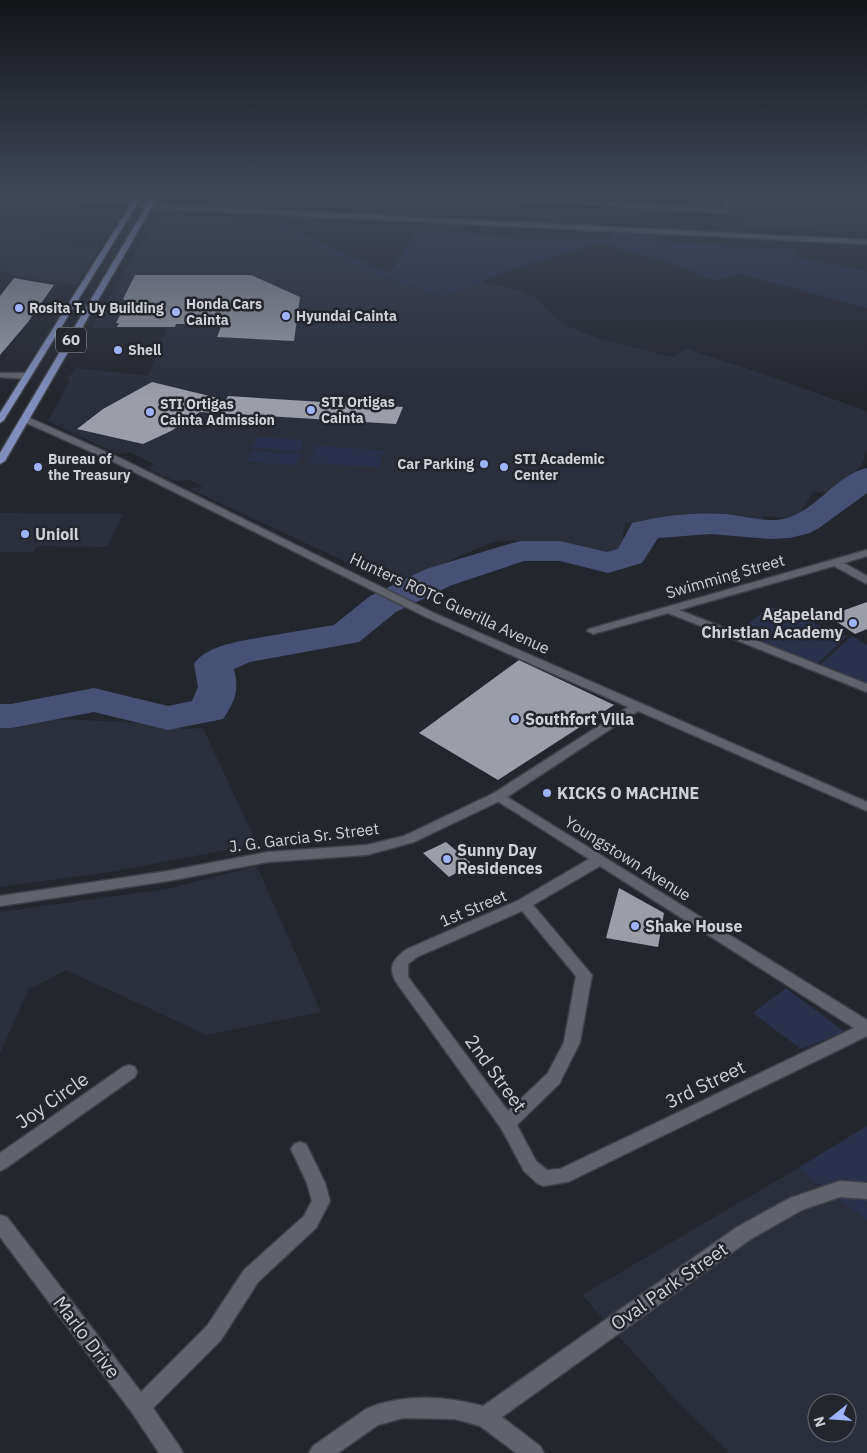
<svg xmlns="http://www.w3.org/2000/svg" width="867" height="1453" viewBox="0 0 867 1453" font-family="'IBM Plex Sans',sans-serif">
	<rect width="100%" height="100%" fill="#24262e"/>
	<g fill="#2b2f3c" fill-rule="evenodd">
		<path d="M167,193H231L225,199L165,196Z"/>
		<path d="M772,193H867V232L737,227Z"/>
		<path d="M12,220L47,238L59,236L78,249L101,246L76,285L21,277L0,271V221Z"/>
		<path d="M157,222L273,227L377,275L443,297L481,282L522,291L537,299L555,317L574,329L600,339L672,357L686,349L749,369L867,411V450L861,466L828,493L814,492L795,519L764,516L761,523L687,519L625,523L620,549L603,554L511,540L492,542L395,585L192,490L191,488L203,487L196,483L190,480L174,481L146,468L154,464L129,452L118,454L48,421L70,380L66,379L76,370L69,367L148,376L167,328H92L128,265Z"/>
		<path d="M0,513L123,514L107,547L37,546L33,552H0Z"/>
		<path d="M57,719L161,724L185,729L203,728L257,844L110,872L0,887V721Z"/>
		<path d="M257,866L321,1012L207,1035L66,970L28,990L0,1054V912L166,889Z"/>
		<path d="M798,1168L867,1221V1453H730L675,1399L582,1295ZM817,1403H847V1433H817Z"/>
	</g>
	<g fill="#2a314c">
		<path d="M159,218L282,224L385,272L392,270L417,231L526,238L609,239L612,231L653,233L654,241L798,250L793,257L867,271V308L736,273L717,281L667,262L599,243L508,271L443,297L377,275L273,227L157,222Z"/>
		<path d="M257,437L304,440L300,451L252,448Z"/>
		<path d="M316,446L385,450L379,467L309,463Z"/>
		<path d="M252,451L301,454L296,465L247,462Z"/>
		<path d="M770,606L847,636L817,664L738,632Z"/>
		<path d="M852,636L867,645V685L820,665Z"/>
		<path d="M786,988L845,1032L801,1049L753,1013Z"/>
		<path d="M867,1126V1221L798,1168Z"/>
	</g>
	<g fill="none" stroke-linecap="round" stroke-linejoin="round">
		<path fill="#475176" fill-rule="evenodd" d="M867,468V493L819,528L810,533L790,538L770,539L711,534L658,538L642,563L608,573L560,561H524L452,585L396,612L359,642L250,662L234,669C239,690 236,700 223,719L168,730L94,712L11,728H0V704H11L94,688L168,706L192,701L198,687L194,664C203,650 224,645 240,641L334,625L370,596L426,569L509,544L521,541H560L607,552L618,549L632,523C661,516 693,512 723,514C741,515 770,524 787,518C818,509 836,475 867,468Z"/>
	</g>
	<g fill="#9b9ea8">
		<path d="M135,275H251L300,297L294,341L217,337L222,324H176L175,327H117L119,323H116L127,301L123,299Z"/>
		<path d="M14,278L54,285L28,322L0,355V296Z"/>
		<path d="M152,382L226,400L228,396L403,407L396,424L200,412L171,431L143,444L77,429L103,409Z"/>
		<path d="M867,602V629L855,634L828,616Z"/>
		<path d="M519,660L614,705L498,780L419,733Z"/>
		<path d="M446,842L472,864L449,877L423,853Z"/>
		<path d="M619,888L664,913L658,947L606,938Z"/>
	</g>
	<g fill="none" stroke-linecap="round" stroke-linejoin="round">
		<g stroke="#3f4148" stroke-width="3">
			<g id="street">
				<path d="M412,193H451L721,209L725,193H731L727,211L724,213Z"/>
				<path d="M0,373H27L31,376L27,379L0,377Z"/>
				<path d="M867,550V556L844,563L867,576V584L834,566L679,610L867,684V692L668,613L593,634L587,631L589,629Z"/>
				<path d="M499,792L867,1020V1036L568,1182L543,1186L537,1183L524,1171L501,1128L396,982C387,967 394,958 407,949L519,900L589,859L494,799L492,796L494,793ZM600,866L854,1028L560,1169L547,1170L536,1161L517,1125L560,1083L562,1078L580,1042L592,975L533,905ZM522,911L576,976L564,1042L548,1073L508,1111L408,977V964L417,957Z"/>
				<path d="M129,1065L135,1067L137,1072L135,1077L6,1168L0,1171V1153L123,1067Z"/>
				<path d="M300,1142L306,1144L325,1183L330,1201L316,1228L258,1282L221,1340L153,1408L179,1446L183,1453H159L133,1414L0,1237V1215L7,1217L141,1392L207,1326L244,1270L304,1216L312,1201L307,1183L291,1149L294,1144Z"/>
				<path d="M840,1181L867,1183V1199L840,1197L802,1210L751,1239L502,1417L540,1446L544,1453H516L480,1426L455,1419L403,1418L378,1425L338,1453H309L313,1446L366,1409C403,1393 444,1396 483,1406L737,1227L790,1198Z"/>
			</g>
		</g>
		<g stroke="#3f4148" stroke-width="3">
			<g id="secondary">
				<path d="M9,193H38L135,201L148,204L867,240V244L148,208L135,205Z"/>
				<path d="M25,416L122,459L434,613L867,802V811L638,711L504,799L414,842L367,855L268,862L168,881L0,906V896L168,871L268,852L367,845L404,836L494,793L628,707L426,617L116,463L22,421L21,419Z"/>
			</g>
		</g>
		<g stroke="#3f4148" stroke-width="3">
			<g id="primary">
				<path d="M138,193H144L4,420L0,423V413Z"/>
				<path d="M154,193H160L5,461L0,464V453Z"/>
			</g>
		</g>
		<use href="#street" fill="#60636c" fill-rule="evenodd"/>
		<use href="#secondary" fill="#60636c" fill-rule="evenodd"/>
		<use href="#primary" fill="#818ebd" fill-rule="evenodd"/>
	</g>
	<linearGradient id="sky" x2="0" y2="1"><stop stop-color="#141519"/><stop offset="0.49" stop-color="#3f4757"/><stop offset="1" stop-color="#3f4757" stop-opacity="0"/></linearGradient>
	<rect width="867" height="397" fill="url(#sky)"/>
	<g fill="#9fb3fd" stroke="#24262e" stroke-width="2">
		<circle cx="19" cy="308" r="5"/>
		<circle cx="176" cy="312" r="5"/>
		<circle cx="286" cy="316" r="5"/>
		<circle cx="118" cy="350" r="5"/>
		<circle cx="311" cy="410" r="5"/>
		<circle cx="150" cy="412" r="5"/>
		<circle cx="484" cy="464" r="5"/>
		<circle cx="38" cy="467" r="5"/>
		<circle cx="504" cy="467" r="5"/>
		<circle cx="25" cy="534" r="5"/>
		<circle cx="853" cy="623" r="5"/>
		<circle cx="515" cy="719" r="5"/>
		<circle cx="547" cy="793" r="5"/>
		<circle cx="447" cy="859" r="5"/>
		<circle cx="635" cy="926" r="5"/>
	</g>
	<g text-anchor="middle" stroke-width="5" stroke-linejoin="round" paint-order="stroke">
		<g font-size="14" font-weight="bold" fill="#cfd1d6" stroke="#24262e" text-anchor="start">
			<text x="186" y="309">Honda Cars<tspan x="186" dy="16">Cainta</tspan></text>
			<text x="29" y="313">Rosita T. Uy Building</text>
			<text x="296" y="321">Hyundai Cainta</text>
			<text x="128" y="355">Shell</text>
			<text x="321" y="407">STI Ortigas<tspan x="321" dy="16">Cainta</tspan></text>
			<text x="160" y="409">STI Ortigas<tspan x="160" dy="16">Cainta Admission</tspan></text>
			<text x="48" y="464">Bureau of<tspan x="48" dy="16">the Treasury</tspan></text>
			<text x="514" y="464">STI Academic<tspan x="514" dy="16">Center</tspan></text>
			<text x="474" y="469" text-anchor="end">Car Parking</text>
		</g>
		<rect fill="#24262e" stroke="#9c9ea4" stroke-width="1" x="56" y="327.5" width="30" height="25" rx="4"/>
		<g font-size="15" font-weight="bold" fill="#cfd1d6">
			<text x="71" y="345">60</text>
		</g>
		<g font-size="16" font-weight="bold" fill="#cfd1d6" stroke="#24262e" text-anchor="start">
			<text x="35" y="540">Unioil</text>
			<text x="843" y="620" text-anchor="end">Agapeland<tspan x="843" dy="18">Christian Academy</tspan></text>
			<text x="525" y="725">Southfort Villa</text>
			<text x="557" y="799">KICKS O MACHINE</text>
			<text x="457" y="856">Sunny Day<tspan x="457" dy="18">Residences</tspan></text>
			<text x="645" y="932">Shake House</text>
		</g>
		<g font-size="16" fill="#cfd1d6" stroke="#24262e">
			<text transform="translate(725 576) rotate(-16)" y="6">Swimming Street</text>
			<text transform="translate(450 603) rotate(25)" y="6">Hunters ROTC Guerilla Avenue</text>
			<text transform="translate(304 837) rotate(-7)" y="6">J. G. Garcia Sr. Street</text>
			<text transform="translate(628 858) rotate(32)" y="6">Youngstown Avenue</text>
			<text transform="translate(473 908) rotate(-23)" y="6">1st Street</text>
		</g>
		<g font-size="19" fill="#cfd1d6" stroke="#24262e">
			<text transform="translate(496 1073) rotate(54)" y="7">2nd Street</text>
			<text transform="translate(705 1084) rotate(-26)" y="7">3rd Street</text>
			<text transform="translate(52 1100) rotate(-35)" y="7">Joy Circle</text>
			<text transform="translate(669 1286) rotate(-35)" y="7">Oval Park Street</text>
			<text transform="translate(87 1337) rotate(53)" y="7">Marlo Drive</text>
		</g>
	</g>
	<g transform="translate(832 1418) rotate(253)"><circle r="24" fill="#24262e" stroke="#686a71"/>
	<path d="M0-4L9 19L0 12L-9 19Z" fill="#9fb3fd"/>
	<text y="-8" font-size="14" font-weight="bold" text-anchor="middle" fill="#cfd1d6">N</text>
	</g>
</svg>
